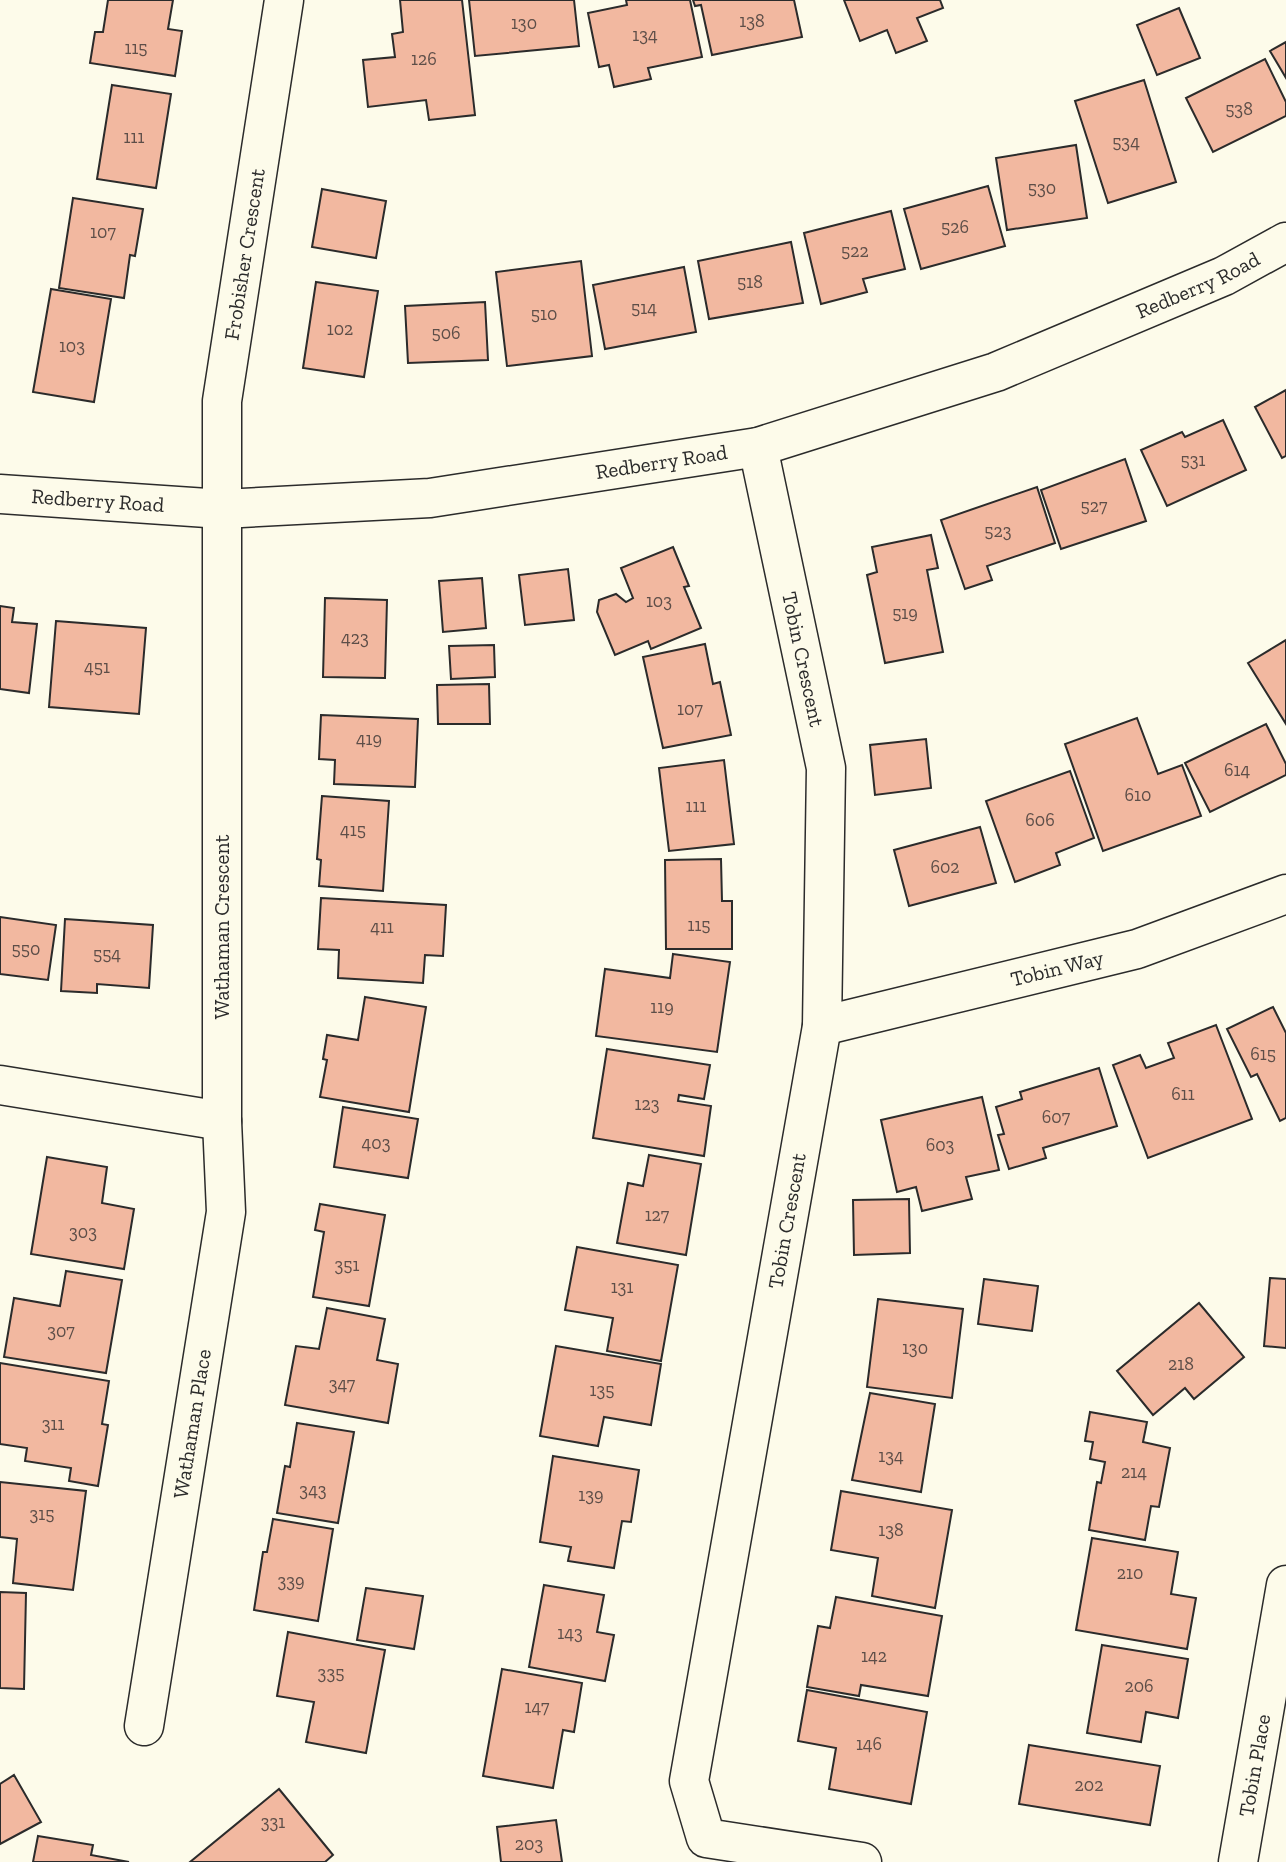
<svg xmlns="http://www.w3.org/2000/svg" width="1286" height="1862" viewBox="0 0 1286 1862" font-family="'Zilla Slab',serif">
	<rect width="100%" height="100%" fill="#fdfbea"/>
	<g fill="#f2b8a0" stroke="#2b2b2b" stroke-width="2">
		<path d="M108,0H173L168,29L182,31L175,76L90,63L95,32H103Z"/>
		<path d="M400,0H462L475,115L429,120L426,100L368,107L363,60L395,57L392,34L403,32Z"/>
		<path d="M469,0H574L579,46L475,56Z"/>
		<path d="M626,0H690L702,57L648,68L651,79L614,87L609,65L599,67L588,13L627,5Z"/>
		<path d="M693,0H794L802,37L712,55L701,5L695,6Z"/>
		<path d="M844,0H940L943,8L917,18L927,41L896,53L887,30L860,41Z"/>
		<path d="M1179,8L1200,58L1157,75L1137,25Z"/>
		<path d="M1286,42V78L1270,51Z"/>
		<path d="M1265,59L1286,102V116L1213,152L1186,98Z"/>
		<path d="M1144,80L1176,182L1108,203L1075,101Z"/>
		<path d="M112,85L171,94L156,188L97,179Z"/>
		<path d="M1076,145L1087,218L1007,230L996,158Z"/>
		<path d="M988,186L1005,246L921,269L904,209Z"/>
		<path d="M322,189L386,201L376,258L312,247Z"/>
		<path d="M73,198L143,209L135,256L130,255L124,298L59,288Z"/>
		<path d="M891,211L905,269L863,279L867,292L821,304L804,233Z"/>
		<path d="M791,242L803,303L709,319L698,261Z"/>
		<path d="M581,261L592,356L507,366L496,272Z"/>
		<path d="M684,267L696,332L605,349L593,285Z"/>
		<path d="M316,282L378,291L364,377L303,368Z"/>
		<path d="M51,289L111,299L94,402L33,392Z"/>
		<path d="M485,302L488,360L408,363L405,306Z"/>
		<path d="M1286,390V456L1282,458L1255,407Z"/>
		<path d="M1223,420L1246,470L1167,506L1141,450L1182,432L1185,437Z"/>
		<path d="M1125,459L1146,521L1061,549L1041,490Z"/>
		<path d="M1037,487L1055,543L987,566L992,580L965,589L941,520Z"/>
		<path d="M931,535L938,568L927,570L943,652L885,663L867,575L877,572L872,547Z"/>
		<path d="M673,547L689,586L684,587L701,628L651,649L648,641L615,655L597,612L599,600L616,594L626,602L633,598L621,568Z"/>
		<path d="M568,569L574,620L525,625L519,575Z"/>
		<path d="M482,578L486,628L443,632L439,581Z"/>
		<path d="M325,598L387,600L385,678L323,677Z"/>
		<path d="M0,606L14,608L12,622L37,624L29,693L0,689Z"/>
		<path d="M56,621L146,628L139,714L49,707Z"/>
		<path d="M1286,640V724L1248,663Z"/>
		<path d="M705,644L713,684L720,682L731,735L663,748L643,657Z"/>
		<path d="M494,645L495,677L451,679L449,646Z"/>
		<path d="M489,684L490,724H438L437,685Z"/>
		<path d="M321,715L418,719L415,787L334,784L335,760L319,759Z"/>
		<path d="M1137,718L1158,774L1182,765L1201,816L1103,851L1065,744Z"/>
		<path d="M1266,724L1286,764V775L1210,812L1185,763Z"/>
		<path d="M926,739L931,788L875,795L870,745Z"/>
		<path d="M724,760L734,844L669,851L659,768Z"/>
		<path d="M1070,771L1094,838L1056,853L1060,865L1015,882L986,801Z"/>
		<path d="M322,796L389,801L383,891L319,886L321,860L317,859Z"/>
		<path d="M980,827L996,883L909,906L894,850Z"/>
		<path d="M721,859L722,901H732V949H666L665,860Z"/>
		<path d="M321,898L446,905L443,956L425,955L423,983L338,978L339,950L318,949Z"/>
		<path d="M0,917L56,925L48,980L0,974Z"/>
		<path d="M65,919L153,925L149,988L97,984V993L61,991Z"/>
		<path d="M673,954L730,962L717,1052L596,1036L605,969L670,978Z"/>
		<path d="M365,997L426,1007L409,1112L320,1097L327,1060L323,1059L327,1035L358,1040Z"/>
		<path d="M1273,1007L1286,1033V1118L1280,1121L1257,1074L1251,1077L1227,1029Z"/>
		<path d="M1216,1025L1252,1119L1148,1158L1113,1065L1140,1055L1146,1068L1174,1058L1168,1043Z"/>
		<path d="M607,1049L710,1065L704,1099L679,1095L678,1101L711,1106L704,1156L593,1138Z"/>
		<path d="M1099,1068L1117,1126L1043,1148L1046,1158L1009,1169L998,1135L1004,1134L996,1107L1022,1099L1020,1092Z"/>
		<path d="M982,1097L999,1170L966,1177L972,1199L922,1211L916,1187L897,1192L881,1120Z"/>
		<path d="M343,1107L418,1119L408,1178L334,1167Z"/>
		<path d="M649,1155L701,1164L686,1255L617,1243L628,1183L643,1186Z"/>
		<path d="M47,1157L107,1167L102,1203L134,1209L124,1269L31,1254Z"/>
		<path d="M909,1199L910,1253L854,1255L853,1200Z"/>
		<path d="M320,1204L385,1215L369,1306L313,1297L324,1232L315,1230Z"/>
		<path d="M577,1247L678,1265L661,1361L607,1351L613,1318L565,1310Z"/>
		<path d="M66,1271L122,1280L106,1373L4,1357L14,1298L60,1306Z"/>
		<path d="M1270,1278L1286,1279V1348L1264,1346Z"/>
		<path d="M984,1279L1038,1286L1032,1331L978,1324Z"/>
		<path d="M878,1299L963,1309L952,1398L867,1387Z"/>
		<path d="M1199,1303L1244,1357L1194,1399L1185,1388L1153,1415L1117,1371Z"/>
		<path d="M327,1308L385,1319L377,1360L398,1364L388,1423L285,1405L296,1346L319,1349Z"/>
		<path d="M556,1346L661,1364L651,1425L604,1417L598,1446L540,1436Z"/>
		<path d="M0,1363L109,1381L102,1424L108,1425L98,1486L69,1481L71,1468L25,1461L27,1448L0,1444Z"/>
		<path d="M870,1393L935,1404L921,1492L852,1480Z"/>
		<path d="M1090,1412L1147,1422L1143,1442L1170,1448L1159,1507L1151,1506L1145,1540L1089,1530L1097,1482L1101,1483L1105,1462L1090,1459L1093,1442L1085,1441Z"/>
		<path d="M297,1423L354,1432L338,1523L277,1513L285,1466L290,1467Z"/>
		<path d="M553,1456L639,1470L631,1522L622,1521L614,1568L568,1561L571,1547L540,1542Z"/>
		<path d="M0,1482L86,1491L73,1590L13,1583L17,1539L0,1537Z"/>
		<path d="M841,1491L952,1510L935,1608L872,1596L878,1558L831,1550Z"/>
		<path d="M273,1519L333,1529L318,1621L254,1610L263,1552H267Z"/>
		<path d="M1092,1538L1178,1552L1171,1594L1196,1598L1187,1649L1076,1630Z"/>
		<path d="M544,1585L604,1595L597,1632L614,1635L605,1681L529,1667Z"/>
		<path d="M366,1588L423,1596L414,1649L357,1640Z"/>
		<path d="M0,1592L26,1593L24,1689L0,1688Z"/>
		<path d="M836,1597L942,1616L928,1696L861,1685L859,1696L807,1687L818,1626L830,1628Z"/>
		<path d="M288,1632L385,1650L366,1753L306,1742L314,1702L277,1696Z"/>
		<path d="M1102,1645L1188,1659L1178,1718L1146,1712L1141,1742L1087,1733Z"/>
		<path d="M502,1669L582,1683L574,1732L563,1730L553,1788L483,1776Z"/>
		<path d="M807,1690L927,1712L911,1804L829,1789L836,1748L798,1741Z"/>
		<path d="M1029,1745L1160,1766L1150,1825L1019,1804Z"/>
		<path d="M14,1775L41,1822L0,1844V1784Z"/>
		<path d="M279,1789L333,1855L325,1862H190Z"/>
		<path d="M556,1820L562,1862H501L497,1827Z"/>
		<path d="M38,1836L93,1845L91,1855L129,1862H33Z"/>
	</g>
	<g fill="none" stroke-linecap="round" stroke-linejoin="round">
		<g stroke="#2b2b2b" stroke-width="41">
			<g id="street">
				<path id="s1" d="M758,447L826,768L822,1026L689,1781L706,1838L862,1862"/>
				<path id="s2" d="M822,1026L1137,949L1286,894"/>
				<path d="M0,1085L222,1121"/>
				<path id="s3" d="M144,1726L226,1212L222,1121V401L284,0"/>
				<path id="s4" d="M1238,1862L1286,1585"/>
			</g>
		</g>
		<g stroke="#2b2b2b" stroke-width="41">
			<g id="secondary">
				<path id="s5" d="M0,494L222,509L430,498L758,447L996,372L1224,276L1286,242"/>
			</g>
		</g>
		<use href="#street" stroke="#fdfbea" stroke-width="38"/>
		<use href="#secondary" stroke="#fdfbea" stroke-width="38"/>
	</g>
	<g text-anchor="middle" stroke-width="5" stroke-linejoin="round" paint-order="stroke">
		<g font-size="18" fill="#5d4e48">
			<text x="752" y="27">138</text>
			<text x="524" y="29">130</text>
			<text x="645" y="41">134</text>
			<text x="136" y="54">115</text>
			<text x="424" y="65">126</text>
			<text x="1239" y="115">538</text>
			<text x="134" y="143">111</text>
			<text x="1126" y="148">534</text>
			<text x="1042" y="194">530</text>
			<text x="955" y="233">526</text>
			<text x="103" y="238">107</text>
			<text x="855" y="257">522</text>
			<text x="750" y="288">518</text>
			<text x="644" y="314">514</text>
			<text x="544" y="320">510</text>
			<text x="340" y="335">102</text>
			<text x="446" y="339">506</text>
			<text x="72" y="352">103</text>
			<text x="1193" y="466">531</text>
			<text x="1094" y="512">527</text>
			<text x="998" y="537">523</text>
			<text x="659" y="607">103</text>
			<text x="905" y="619">519</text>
			<text x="355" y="644">423</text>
			<text x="97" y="673">451</text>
			<text x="690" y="715">107</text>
			<text x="369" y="745">419</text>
			<text x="1237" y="776">614</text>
			<text x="1138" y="801">610</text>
			<text x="696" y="812">111</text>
			<text x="1040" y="826">606</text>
			<text x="353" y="836">415</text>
			<text x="945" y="873">602</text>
			<text x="699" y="931">115</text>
			<text x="382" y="933">411</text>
			<text x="26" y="955">550</text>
			<text x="107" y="960">554</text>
			<text x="662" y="1013">119</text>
			<text x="1263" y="1060">615</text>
			<text x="1183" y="1100">611</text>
			<text x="647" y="1110">123</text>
			<text x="1056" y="1123">607</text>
			<text x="376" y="1149">403</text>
			<text x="940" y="1151">603</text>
			<text x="657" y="1221">127</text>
			<text x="83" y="1238">303</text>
			<text x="347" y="1271">351</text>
			<text x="622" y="1293">131</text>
			<text x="61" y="1337">307</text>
			<text x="915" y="1354">130</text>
			<text x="1181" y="1370">218</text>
			<text x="342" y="1390">347</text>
			<text x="602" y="1396">135</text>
			<text x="53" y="1430">311</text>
			<text x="891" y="1462">134</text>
			<text x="1134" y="1478">214</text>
			<text x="313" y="1496">343</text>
			<text x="591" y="1501">139</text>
			<text x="42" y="1520">315</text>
			<text x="891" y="1536">138</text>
			<text x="1130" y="1579">210</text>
			<text x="291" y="1587">339</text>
			<text x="570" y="1639">143</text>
			<text x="874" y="1662">142</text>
			<text x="331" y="1679">335</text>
			<text x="1139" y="1692">206</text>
			<text x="537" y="1713">147</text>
			<text x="869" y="1750">146</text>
			<text x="1089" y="1791">202</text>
			<text x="273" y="1828">331</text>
			<text x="529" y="1850">203</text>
		</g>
		<g font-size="21" fill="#2b2b2b" stroke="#fdfbea">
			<text dy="7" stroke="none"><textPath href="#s3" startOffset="1480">Frobisher Crescent</textPath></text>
			<text dy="7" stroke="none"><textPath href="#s5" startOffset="1232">Redberry Road</textPath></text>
			<text dy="7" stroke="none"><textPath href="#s5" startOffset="665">Redberry Road</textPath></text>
			<text dy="7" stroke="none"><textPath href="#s5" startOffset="98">Redberry Road</textPath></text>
			<text dy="7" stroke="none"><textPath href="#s1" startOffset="217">Tobin Crescent</textPath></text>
			<text transform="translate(222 927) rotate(-90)" y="7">Wathaman Crescent</text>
			<text dy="7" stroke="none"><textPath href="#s2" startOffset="242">Tobin Way</textPath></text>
			<text transform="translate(787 1221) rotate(-80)" y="7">Tobin Crescent</text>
			<text dy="7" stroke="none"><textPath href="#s3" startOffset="306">Wathaman Place</textPath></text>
			<text dy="7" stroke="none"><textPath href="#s4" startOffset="98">Tobin Place</textPath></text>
		</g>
	</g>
</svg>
